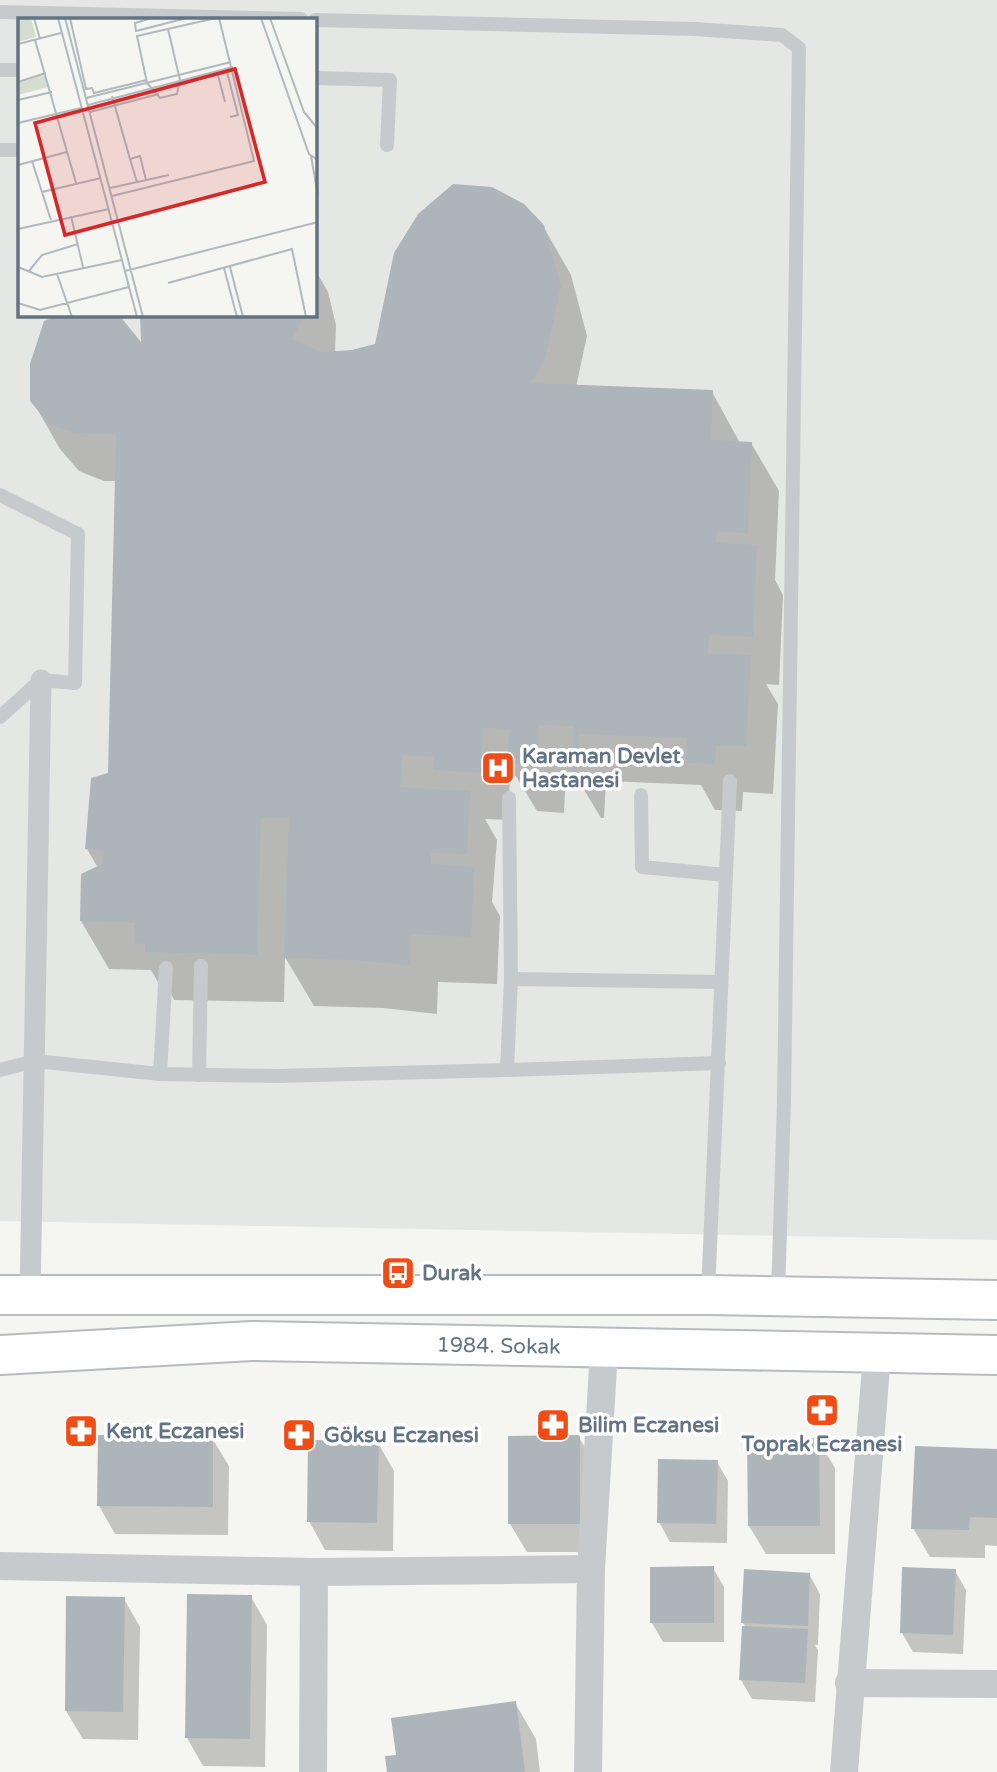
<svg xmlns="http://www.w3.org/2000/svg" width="997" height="1772" viewBox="0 0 997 1772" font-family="'Varela Round',sans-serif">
	<rect width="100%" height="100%" fill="#f5f5f1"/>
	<path fill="#e5e7e4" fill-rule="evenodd" d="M0,0H997V1240L0,1221ZM19,19H315V315H19Z"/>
	<g fill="#0003">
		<path d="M543,226L571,275L587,336L576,387L712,392L740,443H751L779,491L775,580L783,595L779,685L766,684L778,704L773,794L743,792L742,811L715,810L701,785L606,781L604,818H601L574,773L566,772L564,813L537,811L516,776H510L508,820L485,819L497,840L492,902L500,916L497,984L438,982L437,1014L383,1008L314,1006L285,957L284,1002L174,1000L170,991H163L151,970L109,969L81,921L98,868L87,849L110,775L117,481H104L79,471L60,449L32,400L63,315H117L142,347V315H315V269L328,292L336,325L335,353L377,346Z"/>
		<path d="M579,1437L595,1466L596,1552H527L510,1524Z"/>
		<path d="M212,1438L229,1466L228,1535L115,1534L99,1506Z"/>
		<path d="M818,1440L835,1468V1554H766L749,1526Z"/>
		<path d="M378,1443L394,1471L393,1551L325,1550L309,1521Z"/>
		<path d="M997,1450V1546L985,1545V1558L930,1557L913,1528Z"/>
		<path d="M717,1462L728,1481L727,1543L670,1542L659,1522Z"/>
		<path d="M713,1568L724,1587V1642H663L652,1623Z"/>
		<path d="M955,1571L966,1590L963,1654L913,1652L902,1633Z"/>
		<path d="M809,1574L820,1594L818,1645H815L818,1650L815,1702L752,1699L741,1680L746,1628L743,1623Z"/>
		<path d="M251,1597L267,1625L265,1767L203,1766L187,1738Z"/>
		<path d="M124,1599L140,1627L138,1740L83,1739L66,1711Z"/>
		<path d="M515,1703L536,1739L540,1772H389L398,1756Z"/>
	</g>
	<g fill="#adb5ba">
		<path d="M453,184L492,187L524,204L544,225L561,286L545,359L531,383L713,390L711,440L752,442L748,533L717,532L716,543L757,545L753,637L709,635L708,653L751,655L746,746L716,745L715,764L686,763L687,738L579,734L577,771H571L574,726L539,725L537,765L507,763L509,729L483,728L481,773L433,770L434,757L402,755L400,787L470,791L467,854L431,853V864L474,867L471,937L411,934L410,966L354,960L284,958L289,818H261L257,955L145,952V944L134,943L135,923L80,921L81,874L102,864L104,851L85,849L91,778L108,773L116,434L75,433L49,424L30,401V364L44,321L59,315H119L141,342L140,315H305L292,339L322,352L352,350L375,344L394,253L418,214Z"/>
		<path d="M98,1435L213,1436V1507L97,1506Z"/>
		<path d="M580,1435V1524H508V1436Z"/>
		<path d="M747,1438H819L820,1526H748Z"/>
		<path d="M308,1440L379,1441L377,1523L307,1522Z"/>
		<path d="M915,1446L997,1449V1518L970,1517L969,1530L911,1529Z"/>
		<path d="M658,1459L718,1460L716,1524L657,1523Z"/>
		<path d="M714,1566V1623H650V1567Z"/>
		<path d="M902,1567L956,1569L953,1635L900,1633Z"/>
		<path d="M744,1569L810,1573L808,1626L741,1623Z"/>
		<path d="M187,1594L252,1595L250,1739L185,1738Z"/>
		<path d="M66,1596L125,1597L123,1712L65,1711Z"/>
		<path d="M742,1626L808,1629L805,1683L739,1680Z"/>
		<path d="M516,1701L525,1772H387L385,1756L396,1755L391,1718Z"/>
	</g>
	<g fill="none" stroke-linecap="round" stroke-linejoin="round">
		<g stroke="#b6bbc0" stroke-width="42">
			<g id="secondary">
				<path d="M0,1295H708L997,1300"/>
				<path id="s1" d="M0,1355L252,1341L997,1355"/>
			</g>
		</g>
		<g stroke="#c7cacd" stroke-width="14">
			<path d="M0,12L301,19"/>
			<path d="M315,20L695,29L782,35L799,48L784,1100L778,1296"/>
			<path d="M0,70H19"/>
			<path d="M315,78L390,80L387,145"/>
			<path d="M0,150H19"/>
			<path d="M0,495L78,534L75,683L41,680L0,717"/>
			<path d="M641,795L642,867L726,875"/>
			<path d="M509,798L511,979"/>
			<path d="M719,1063L507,1070L511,979L721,982"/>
			<path d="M0,1070L35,1061L160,1074L277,1076L507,1070"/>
			<path d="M160,1074L166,968"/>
			<path d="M199,1075L201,966"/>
			<path d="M708,1293L730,781"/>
		</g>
		<path stroke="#c7cacd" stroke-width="21" d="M30,1296L41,680"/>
		<g stroke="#c7cacd" stroke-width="28">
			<path d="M0,1566L314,1572L591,1569"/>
			<path d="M849,1683L997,1684"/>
			<path d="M313,1772L314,1572"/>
			<path d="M588,1772L591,1569L604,1350"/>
			<path d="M844,1772L877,1354"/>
		</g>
		<use href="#secondary" stroke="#fff" stroke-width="38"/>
	</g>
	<defs>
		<g id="hospital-square" transform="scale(1.75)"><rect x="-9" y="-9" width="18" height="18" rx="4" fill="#f04c16" stroke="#fff"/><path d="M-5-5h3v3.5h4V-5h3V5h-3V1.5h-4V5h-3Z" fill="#fff"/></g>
		<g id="bus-square" transform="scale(1.75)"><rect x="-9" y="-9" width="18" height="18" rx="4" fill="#f04c16" stroke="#fff"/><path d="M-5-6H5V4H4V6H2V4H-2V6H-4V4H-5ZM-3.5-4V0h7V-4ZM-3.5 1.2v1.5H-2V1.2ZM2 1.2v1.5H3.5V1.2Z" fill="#fff"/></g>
		<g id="pharmacy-square" transform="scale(1.75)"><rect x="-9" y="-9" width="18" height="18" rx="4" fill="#f04c16" stroke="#fff"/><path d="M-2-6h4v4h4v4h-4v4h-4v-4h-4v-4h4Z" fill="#fff"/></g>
	</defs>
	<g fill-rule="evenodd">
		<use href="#hospital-square" x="498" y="768"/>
		<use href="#bus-square" x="398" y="1273"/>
		<use href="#pharmacy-square" x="822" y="1410"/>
		<use href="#pharmacy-square" x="553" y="1425"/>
		<use href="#pharmacy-square" x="81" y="1431"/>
		<use href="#pharmacy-square" x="299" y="1435"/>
	</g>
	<g text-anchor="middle" stroke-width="7" stroke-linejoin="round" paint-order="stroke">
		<g font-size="21" font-weight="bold" fill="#627484" stroke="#fff" text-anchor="start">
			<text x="522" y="763">Karaman Devlet<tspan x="522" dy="24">Hastanesi</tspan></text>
			<text x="422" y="1280">Durak</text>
			<text x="578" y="1432">Bilim Eczanesi</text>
			<text x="106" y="1438">Kent Eczanesi</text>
			<text x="324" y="1442">Göksu Eczanesi</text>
			<text x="822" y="1451" text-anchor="middle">Toprak Eczanesi</text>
		</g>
		<g font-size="21" fill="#627484" stroke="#fff">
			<text dy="7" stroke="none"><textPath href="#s1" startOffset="499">1984. Sokak</textPath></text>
		</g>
	</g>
	<g transform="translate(18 18)">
		<rect width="299" height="299" fill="#f5f5f1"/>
		<path d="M0,0H13L18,19L0,24ZM26,57L30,69L0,77V65Z" fill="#d5ddd1"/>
		<path fill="none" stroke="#b1b9be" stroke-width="2" d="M16,0L22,21M40,0L119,299M47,0L125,299M52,0L68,71L74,70L76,75L129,62M243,0L291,136L300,142M252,0L286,94L300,111M150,11L162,62L159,76L142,80L129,65L119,18L198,0M118,13L169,0M118,14L117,5L134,0M17,22L58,165M0,26L43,15M208,50L220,97L212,99M199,53L207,84M0,64L28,55M94,78L112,141M68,80L213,44M0,82L34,74M70,87L215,49M72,94L141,76M0,105L63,90M293,138L300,178M14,143L33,202M0,147L49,134M119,164L112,141L122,138L128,162M92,170L151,157M24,174L83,160M94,178L236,143L201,0M53,198L65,249M0,211L91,191M0,249L24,259L104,242M212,249L225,299M206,250L219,299M107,253L300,204M10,254L24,237L60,226M39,256L54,299M150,265L274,231L288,299M0,285L22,292L111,269"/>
		<path fill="#d62828" fill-opacity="0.15" stroke="#d62828" stroke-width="3.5" d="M217,51L247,164L47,217L17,105Z"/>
		<rect width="299" height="299" fill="none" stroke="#627484" stroke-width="3.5"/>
	</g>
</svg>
